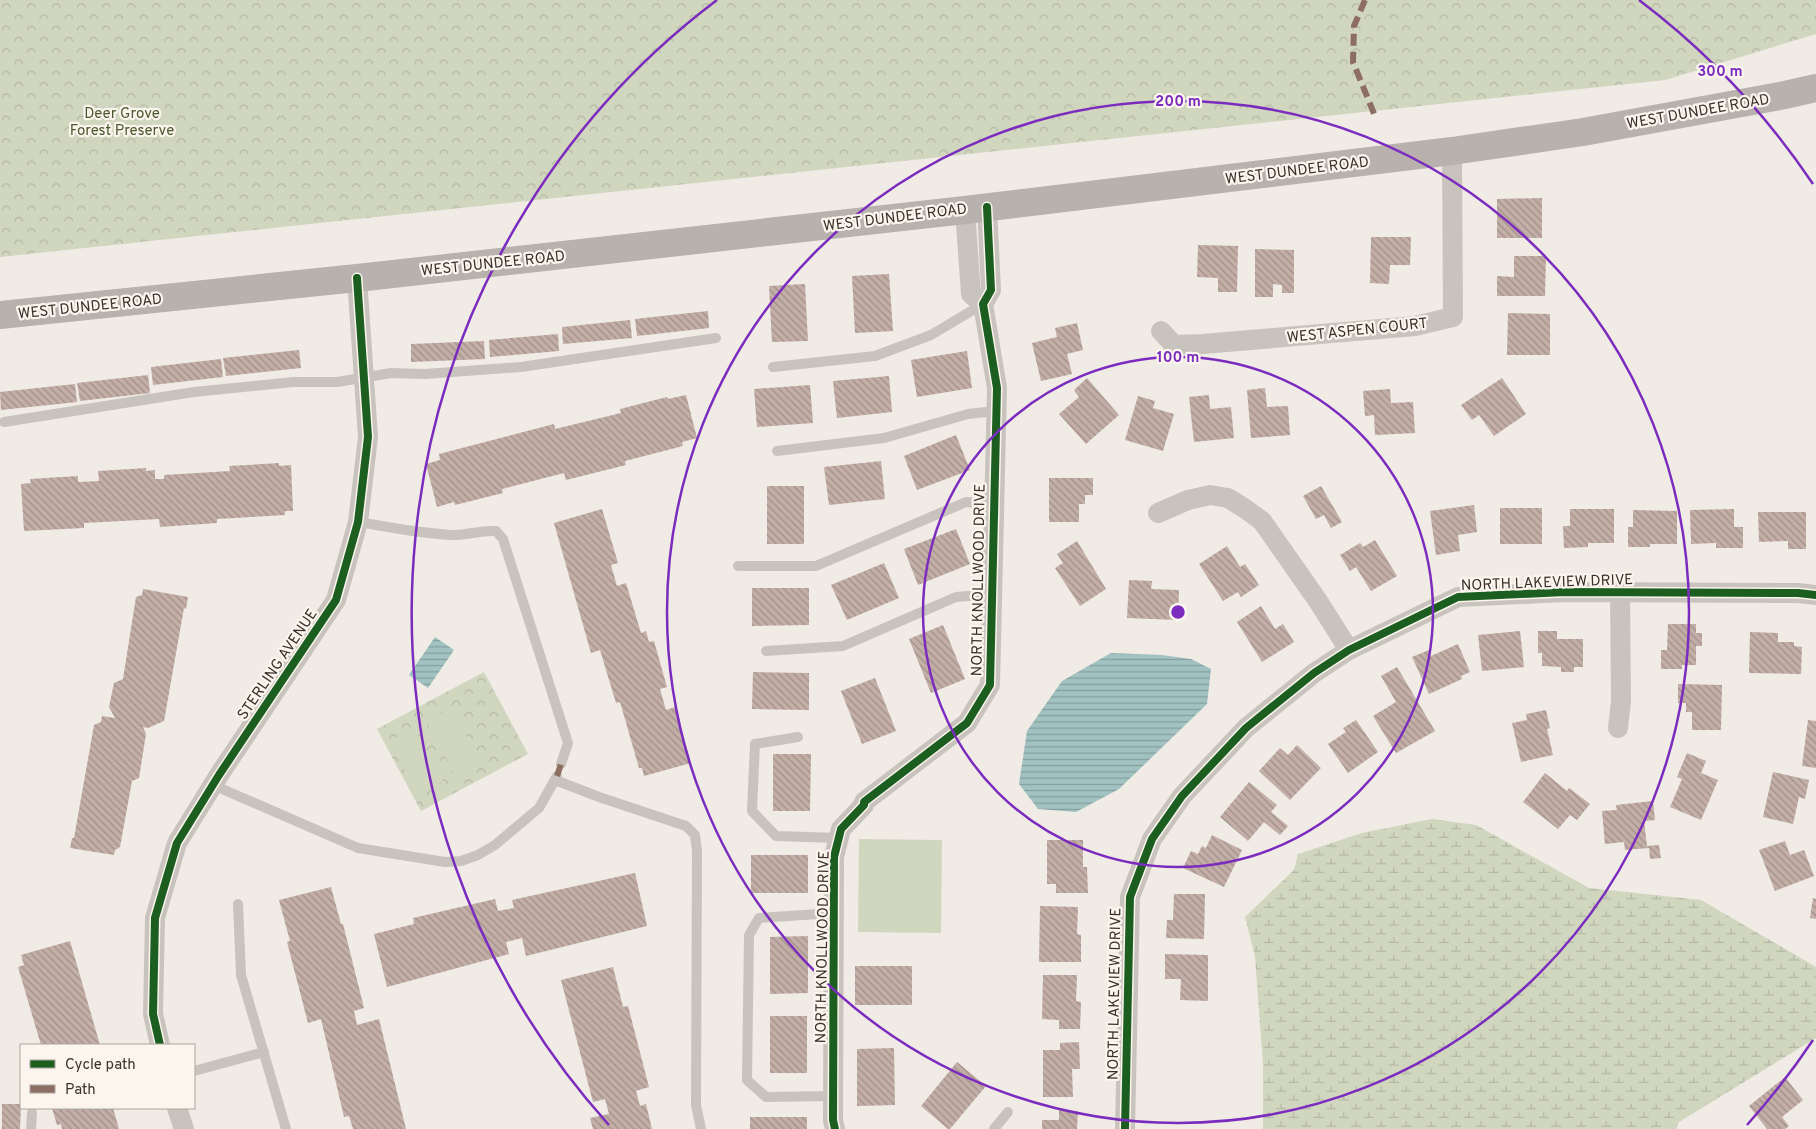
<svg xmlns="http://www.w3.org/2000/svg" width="1816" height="1129" viewBox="0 0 1816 1129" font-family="Overpass,sans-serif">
	<defs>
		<pattern id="wetland-marsh" width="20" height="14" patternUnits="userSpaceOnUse" patternTransform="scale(1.25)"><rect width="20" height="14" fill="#d1d6bf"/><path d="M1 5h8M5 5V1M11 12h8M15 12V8" fill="none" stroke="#b4b8a4"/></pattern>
		<pattern id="park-crowns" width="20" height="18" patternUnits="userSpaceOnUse" patternTransform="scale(1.25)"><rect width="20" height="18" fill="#d1d6bf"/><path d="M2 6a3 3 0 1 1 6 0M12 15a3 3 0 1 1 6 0" fill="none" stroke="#b4b8a4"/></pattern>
		<pattern id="water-rules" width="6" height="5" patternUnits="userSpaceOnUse" patternTransform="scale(1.25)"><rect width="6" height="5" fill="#a1c2c1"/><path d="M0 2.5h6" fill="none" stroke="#849e9d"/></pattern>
		<pattern id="building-back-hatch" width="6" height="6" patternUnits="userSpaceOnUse" patternTransform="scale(1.25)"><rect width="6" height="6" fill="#c3afa7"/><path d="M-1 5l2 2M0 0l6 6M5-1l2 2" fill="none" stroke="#a08f88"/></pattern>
	</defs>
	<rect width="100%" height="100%" fill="#f0ebe5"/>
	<path fill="url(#wetland-marsh)" d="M1432,819L1476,825L1589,888L1701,900L1816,967V1038L1679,1122L1676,1129H1263V1064L1255,957L1245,917L1294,870L1298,854L1362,833Z"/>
	<g fill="url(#park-crowns)">
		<path d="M0,0H1816V34L1665,80L0,257Z"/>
		<path d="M484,672L528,754L421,811L377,729Z"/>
	</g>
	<g fill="#d1d6bf">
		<path d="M451,708L480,762L455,775L426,721Z"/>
		<path d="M414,728L443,781L418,795L389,741Z"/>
		<path d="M859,839L942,840L941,933L858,932Z"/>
	</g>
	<g fill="url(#water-rules)">
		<path d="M435,637L454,650L428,688L409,675Z"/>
		<path d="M1111,653L1162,655L1191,659L1211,669L1207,704L1119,789L1076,812L1038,809L1019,784L1027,731L1062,681Z"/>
	</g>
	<g fill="url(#building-back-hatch)">
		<path d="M1542,198V238H1497V199Z"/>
		<path d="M1371,237H1411L1410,265H1390L1389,284L1370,283Z"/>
		<path d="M1198,245L1238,246L1237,292H1218V278L1197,277Z"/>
		<path d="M1255,249L1294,250V293H1282V285L1273,284V297H1255Z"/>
		<path d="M1514,256H1546L1545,296H1497V276L1514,277Z"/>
		<path d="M889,274L893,331L855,333L852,276Z"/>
		<path d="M805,284L808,341L772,342L769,286Z"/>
		<path d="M708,311L709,328L637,336L635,319Z"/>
		<path d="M1508,313L1550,314V355H1507Z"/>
		<path d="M630,320L632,338L563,344L562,327Z"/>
		<path d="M1077,323L1083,350L1067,354L1072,374L1041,381L1032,343L1057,337L1055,328Z"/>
		<path d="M558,334L559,351L490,357L489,340Z"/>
		<path d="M484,341L485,359L411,362V344Z"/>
		<path d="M299,350L301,368L226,376L223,358Z"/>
		<path d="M967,351L972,388L917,397L911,360Z"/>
		<path d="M221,359L223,377L153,385L151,367Z"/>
		<path d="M148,375L150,393L80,401L77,383Z"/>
		<path d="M889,376L892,412L837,418L833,381Z"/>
		<path d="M1087,378L1119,415L1086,444L1059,414L1079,397L1074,390Z"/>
		<path d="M1502,378L1526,414L1494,436L1479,415L1472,420L1461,405Z"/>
		<path d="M75,384L77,402L1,410L0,392Z"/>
		<path d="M810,385L813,423L757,427L754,389Z"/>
		<path d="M1265,388L1267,407L1288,406L1290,435L1251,438L1247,390Z"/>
		<path d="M1390,389L1391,403L1413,402L1415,433L1375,435L1374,415L1365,416L1363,391Z"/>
		<path d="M686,395L697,438L682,442L683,446L625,461L626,465L566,480L564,473L502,489L503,493L455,505L454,502L437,507L426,464L440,460L439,454L554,424L555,429L621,413L620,409L667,397L668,399Z"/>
		<path d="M1209,395L1210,409L1231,407L1234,438L1194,442L1189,397Z"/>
		<path d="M1138,396L1155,401L1153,408L1174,414L1163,451L1125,440Z"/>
		<path d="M956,435L970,470L917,490L904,456Z"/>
		<path d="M881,461L885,499L829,505L824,467Z"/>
		<path d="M279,463V466L291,465L293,511H285V515L217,519V523L160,527L159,519L84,523V528L24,531L21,484L31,483L30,479L78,476V482L99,481L98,471L146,468V471L155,470V479H164V475L230,471L229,466Z"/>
		<path d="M1049,478H1093V495H1085V504H1079V522H1049Z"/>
		<rect x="767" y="486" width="37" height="58"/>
		<path d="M1321,486L1342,522L1331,528L1324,515L1316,519L1303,496Z"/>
		<path d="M1474,505L1477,532L1458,535L1460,551L1436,555L1430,511Z"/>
		<rect x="1500" y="508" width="42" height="36"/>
		<path d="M602,509L618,563L611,565L617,586L626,583L641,633L646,631L649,642L654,641L667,687L660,689L666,710L675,707L691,763L644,776L642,768H639L620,702L616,703L600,650L591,653L554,523Z"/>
		<path d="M1570,509H1614V543H1588V547L1564,548L1563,526H1570Z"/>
		<path d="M1734,509V527H1743V548H1716V543L1691,544L1690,510Z"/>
		<path d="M1633,510L1677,511V544H1650V547H1628V527H1633Z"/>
		<path d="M1758,512H1806V549H1788V541L1759,542Z"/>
		<path d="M956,529L970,564L918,585L904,549Z"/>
		<path d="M1375,540L1397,576L1371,591L1356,567L1350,571L1340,555L1360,543L1363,547Z"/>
		<path d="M1077,541L1106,589L1080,606L1055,568L1063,563L1057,554Z"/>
		<path d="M1227,546L1240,567L1245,564L1259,585L1241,597L1238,592L1223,601L1199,564Z"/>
		<path d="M884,563L899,598L847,620L831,585Z"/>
		<path d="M1129,580L1152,581L1151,589L1179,590L1178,620L1127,618Z"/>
		<path d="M752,588H809V625L752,626Z"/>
		<path d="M143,589L188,597L186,609L184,608L164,721L148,728L143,727L146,734L139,778L132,781L120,847L115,850L114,855L70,848L72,838H74L94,725L101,722L102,716L115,718L109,707L114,683L123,679L136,597L142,595Z"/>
		<path d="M1261,606L1275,629L1283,624L1294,642L1262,662L1237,622Z"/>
		<path d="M1668,624H1696V633H1702V646H1696V665H1682V669H1661V650H1667Z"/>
		<path d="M943,625L965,679L931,693L909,639Z"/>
		<path d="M1520,631L1524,667L1482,671L1478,635Z"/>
		<path d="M1538,631H1557V639H1583V667H1574V672H1561V667L1542,666V653H1538Z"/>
		<path d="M1750,632L1778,633V642H1794V646L1802,647L1801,674L1749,673Z"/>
		<path d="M1458,644L1470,672L1461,676L1462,679L1429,694L1412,657L1429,650L1431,656Z"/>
		<path d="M1397,667L1435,731L1396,753L1373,716L1396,702L1381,676Z"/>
		<path d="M753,672L809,673V710L752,709Z"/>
		<path d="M875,678L896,731L862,744L841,691Z"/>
		<path d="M1678,684L1722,685L1721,730H1692V712H1686V703H1678Z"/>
		<path d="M1546,710L1550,728L1547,729L1553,755L1521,762L1512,723L1527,720L1526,714Z"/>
		<path d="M1356,720L1378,752L1348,773L1328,744L1346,732L1343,728Z"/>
		<path d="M1808,720L1816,721V768L1802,766Z"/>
		<path d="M1297,745L1321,768L1290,800L1259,771L1280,748L1288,755Z"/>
		<path d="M1687,753L1706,761L1701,773L1718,780L1701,820L1670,807L1682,779L1677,777Z"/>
		<path d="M773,754H811L810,811H773Z"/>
		<path d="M1773,772L1809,780L1805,799L1799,797L1793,824L1763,817Z"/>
		<path d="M1545,773L1567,791L1569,788L1590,804L1577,820L1570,815L1558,829L1523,802Z"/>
		<path d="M1249,782L1277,805L1271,812L1288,826L1280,835L1264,822L1248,841L1220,817Z"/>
		<path d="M1653,801L1655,820L1644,821L1647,846L1659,845L1661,858L1650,859L1649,848L1625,850L1624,842L1605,844L1602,811L1617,810L1616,805Z"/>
		<path d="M1212,835L1242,850L1224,887L1183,868L1191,851L1198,854L1202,846L1206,848Z"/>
		<path d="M1047,840H1083V867H1087L1088,893H1056V884H1047Z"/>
		<path d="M1785,841L1790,855L1804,850L1814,876L1775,891L1759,850Z"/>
		<rect x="751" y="855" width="57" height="38"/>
		<path d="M635,873L647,926L526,956L522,938L506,942L509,954L387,987L374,934L414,924L413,918L495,899L498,911L514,908L512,900Z"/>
		<path d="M331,887L341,924H343L364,1008L354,1011L357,1025L379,1019L406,1129H353L349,1116L344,1117L321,1019L308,1023L287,942L290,941L279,900Z"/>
		<path d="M1174,894H1205L1204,939L1166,938L1167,920H1173Z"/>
		<path d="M1813,898L1816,899V919L1810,918Z"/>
		<path d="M1040,906L1078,907L1077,934L1081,935V962H1039Z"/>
		<path d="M808,936V993L770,994V937Z"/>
		<path d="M70,941L100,1045H41L18,967L24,965L21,955Z"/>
		<path d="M1165,954L1208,955V1001L1180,1000L1181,979H1165Z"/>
		<rect x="855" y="966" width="57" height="39"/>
		<path d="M613,967L623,1007L628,1006L649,1087L636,1091L640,1106L646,1104L652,1129H593L590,1118L609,1114L605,1099L593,1102L561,980Z"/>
		<path d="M1043,975H1077L1076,1001L1081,1002L1080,1029H1059V1020L1042,1019Z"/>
		<rect x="770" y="1016" width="37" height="57"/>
		<path d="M1079,1042L1080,1069H1072L1073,1097H1043V1050H1060V1043Z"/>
		<path d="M894,1048L895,1105L857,1106V1049Z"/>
		<path d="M957,1062L986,1086L950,1129H948L921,1106Z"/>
		<path d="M1785,1077L1803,1100L1782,1117L1789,1126L1785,1129H1767L1749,1106Z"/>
		<path d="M2,1104H21L20,1129H2Z"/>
		<path d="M52,1108H113L119,1129H62L61,1124L57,1125Z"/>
		<path d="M1059,1110L1078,1111L1077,1129H1042V1120H1059Z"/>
		<rect x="750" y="1117" width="57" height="12"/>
	</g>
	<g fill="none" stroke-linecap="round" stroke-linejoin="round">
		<g stroke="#c9c3be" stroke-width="10">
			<path d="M773,367L875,356L931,335L983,304"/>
			<path d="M4,422L194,392L293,382H337L391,373L425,374L521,367L716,338"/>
			<path d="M777,451L884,438L968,414L996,411"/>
			<path d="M358,522C390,527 422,534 454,535C468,535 481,530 496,531L503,539L568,743L561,764"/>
			<path d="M738,566H816L966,502L994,504"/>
			<path d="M766,651L843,646L956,597L993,594"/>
			<path d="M798,737L755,744L752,811L776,836L839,838"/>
			<path d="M555,780L599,797L686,826L695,835L697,851L696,1105L701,1129"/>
			<path d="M213,785L358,848L445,862L461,861L478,855L495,845L539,808L557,776"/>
			<path d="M238,904L241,975L286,1129"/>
			<path d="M194,1071L264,1052"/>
			<path d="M833,1096L766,1097L747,1080L749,935L759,918L834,913"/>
			<path d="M31,1129L32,1113"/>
			<path d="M994,1129L1008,1112"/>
		</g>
		<g stroke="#c9c3be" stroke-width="20">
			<path d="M965,210L971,294L983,304"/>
			<path d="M1161,331L1174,345L1203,344L1415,326L1453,317L1452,151"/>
			<path d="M1158,513L1188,500L1210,495L1228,498L1244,508L1262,521L1318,601L1349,650"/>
			<path d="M1618,728L1621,701L1620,592"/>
			<path d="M160,1045L153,1014L155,918L177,843L219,775L336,600L358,522L368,437L357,278"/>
			<path d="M177,1108L184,1129"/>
			<path d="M835,1129L833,1120L834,857L841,829L864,805V802L967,723L990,685L997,388L983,304L991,290L987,207"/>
			<path d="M1125,1129L1130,897L1152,839L1182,796L1246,728L1314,673L1349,650L1458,597L1565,592L1798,593L1816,595"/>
		</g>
		<path stroke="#b8b1ad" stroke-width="28" d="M0,315L357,278L965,210L1452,151L1583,132L1785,95L1816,88"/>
		<g stroke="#8d6e63" stroke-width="6" stroke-dasharray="12 6" stroke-linecap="butt">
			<path d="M1365,0L1354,26L1353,62L1375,116"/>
			<path d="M557,776L561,764"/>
		</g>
		<g stroke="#fbf5ee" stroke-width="11">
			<g id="cycleway">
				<path d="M160,1045L153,1014L155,918L177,843L219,775L336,600L358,522L368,437L357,278"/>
				<path d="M835,1129L833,1120L834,857L841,829L864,805V802L967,723L990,685L997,388L983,304L991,290L987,207"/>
				<path d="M1125,1129L1130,897L1152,839L1182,796L1246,728L1314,673L1349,650L1458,597L1565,592L1798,593L1816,595"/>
			</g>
		</g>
		<use href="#cycleway" stroke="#1b5e20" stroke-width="8"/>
	</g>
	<g fill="none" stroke="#7b2cbf" stroke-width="2.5">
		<circle cx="1178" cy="612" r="255"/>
		<circle cx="1178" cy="612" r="511"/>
		<path d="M1813 1040A766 766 0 0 1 1747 1125M609 1125A766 766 0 0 1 717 0M1639 0A766 766 0 0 1 1813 184"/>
	</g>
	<g text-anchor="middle" stroke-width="4.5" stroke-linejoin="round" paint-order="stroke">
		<g font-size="15" fill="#3b302b" stroke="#fbf5ee">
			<text transform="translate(1698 111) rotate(-10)" y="5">WEST DUNDEE ROAD</text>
			<text transform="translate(1297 170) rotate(-7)" y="5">WEST DUNDEE ROAD</text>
			<text transform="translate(895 217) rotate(-7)" y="5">WEST DUNDEE ROAD</text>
			<text transform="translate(493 263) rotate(-6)" y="5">WEST DUNDEE ROAD</text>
			<text transform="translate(90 306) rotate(-6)" y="5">WEST DUNDEE ROAD</text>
			<text transform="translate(1357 330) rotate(-6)" y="5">WEST ASPEN COURT</text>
			<text transform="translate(978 580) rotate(-89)" y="5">NORTH KNOLLWOOD DRIVE</text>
			<text transform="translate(1547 582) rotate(-2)" y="5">NORTH LAKEVIEW DRIVE</text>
			<text transform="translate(277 664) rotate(-56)" y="5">STERLING AVENUE</text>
			<text transform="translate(822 947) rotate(-89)" y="5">NORTH KNOLLWOOD DRIVE</text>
			<text transform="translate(1114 994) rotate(-89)" y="5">NORTH LAKEVIEW DRIVE</text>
		</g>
		<g font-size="15" fill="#4a5a2e" stroke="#fbf5ee">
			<text x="122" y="118">Deer Grove<tspan x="122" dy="17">Forest Preserve</tspan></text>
		</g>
	</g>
	<circle cx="1178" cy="612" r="8" fill="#7b2cbf" stroke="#fbf5ee" stroke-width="2.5"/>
	<g font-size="15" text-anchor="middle" font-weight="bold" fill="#7b2cbf" stroke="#fbf5ee" stroke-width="4.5" stroke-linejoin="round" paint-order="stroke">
		<text x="1720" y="76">300 m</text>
		<text x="1178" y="106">200 m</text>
		<text x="1178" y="362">100 m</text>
	</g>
	<rect x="20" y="1044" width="175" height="65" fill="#fbf5ee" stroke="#aea6a0"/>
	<rect x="30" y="1060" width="25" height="8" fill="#1b5e20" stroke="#aea6a0"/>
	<text x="65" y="1069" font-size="15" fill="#3b302b">Cycle path</text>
	<rect x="30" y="1085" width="25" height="8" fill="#8d6e63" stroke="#aea6a0"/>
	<text x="65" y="1094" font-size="15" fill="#3b302b">Path</text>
</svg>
